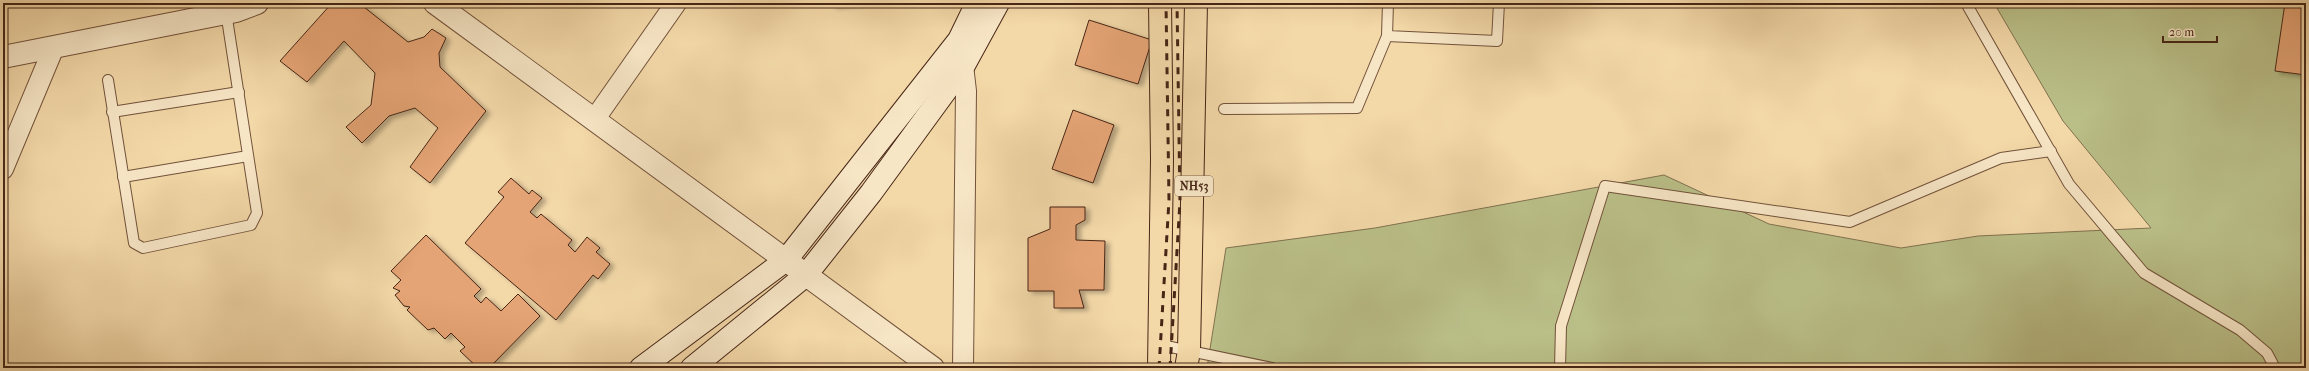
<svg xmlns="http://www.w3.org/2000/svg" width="2309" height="371" viewBox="0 0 2309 371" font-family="'IM FELL French Canon',serif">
	<defs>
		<filter id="shadow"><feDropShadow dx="4.5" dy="2.5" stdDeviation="2" flood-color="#0004"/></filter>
	</defs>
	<rect width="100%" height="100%" fill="#f3d8a8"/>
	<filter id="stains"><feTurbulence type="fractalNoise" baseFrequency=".005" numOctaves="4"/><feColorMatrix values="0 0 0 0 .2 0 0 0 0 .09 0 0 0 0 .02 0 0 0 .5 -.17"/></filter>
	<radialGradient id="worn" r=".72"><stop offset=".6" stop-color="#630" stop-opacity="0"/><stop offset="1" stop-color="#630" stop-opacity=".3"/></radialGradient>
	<path fill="#babf88" stroke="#80724f" d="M1994,3H2306V368H1207L1226,248L1375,228L1664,175L1769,224L1901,248L1978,236L2151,228L2063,121Z"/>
	<g fill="#e5a475" stroke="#472616" filter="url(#shadow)">
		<path d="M332,3H359L408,42L424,37L432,29L446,38L439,53L440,67L486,111L430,183L410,167L438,128L415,108L389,116L362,143L346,127L371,105L375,73L344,41L307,82L280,61Z"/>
		<path d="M832,3H861L832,6Z"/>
		<path d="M2285,3H2306V75L2275,71Z"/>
		<path d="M1089,20L1152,40L1138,84L1075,65Z"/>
		<path d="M1073,110L1114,125L1093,183L1052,169Z"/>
		<path d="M511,178L529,194L532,190L542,198L530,212L537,218L541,214L572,240L568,245L575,252L587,237L600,248L596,252L610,264L598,279L593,275L556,320L465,243L504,197L498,192Z"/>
		<path d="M1050,207H1085V220L1076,225V240L1105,241L1104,290H1079L1084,308H1054V291H1028V238L1050,229Z"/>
		<path d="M426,235L481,289L474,296L481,303L486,297L501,311L518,294L540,316L489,368H478L460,351L465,347L451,333L445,339L434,328L428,330L407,310L410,307L404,306L395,295L400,291L393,288L401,280L391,271Z"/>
	</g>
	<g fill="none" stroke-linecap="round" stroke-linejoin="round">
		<g stroke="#72523a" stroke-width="12">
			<g id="service">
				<path d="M1388,3L1387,36L1497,41L1499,3"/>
				<path d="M1966,3L2069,184L2144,273L2240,330L2267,353L2275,368"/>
				<path d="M108,80L134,243L143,248L251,225L257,213L226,12"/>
				<path d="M1224,109L1357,108L1387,36"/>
				<path d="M112,112L239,92"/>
				<path d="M123,177L248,156"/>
				<path d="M1161,345L1272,368"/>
				<path d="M1560,368L1561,326L1605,186L1850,222L2001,158L2051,151"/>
			</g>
		</g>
		<g stroke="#72523a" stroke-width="22">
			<g id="minor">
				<path d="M962,57L966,91L963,368"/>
				<path d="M594,120L676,3"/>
				<path d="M3,169L54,47"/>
			</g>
		</g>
		<g stroke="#72523a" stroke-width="24">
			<g id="tertiary">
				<path d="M435,3L933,368"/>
				<path d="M3,57L236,11L257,3"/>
			</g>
		</g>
		<g stroke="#472616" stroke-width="24">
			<g id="secondary">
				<path d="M641,368L786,260L959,40L977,3"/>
				<path d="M692,368L806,275L871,193L963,67L998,3"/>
			</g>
		</g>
		<g stroke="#472616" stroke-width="24">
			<g id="trunk">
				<path d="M1159,368L1162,159L1160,3"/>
				<path d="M1186,368L1189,351L1196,3"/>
			</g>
		</g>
		<use href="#service" stroke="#f7e6c6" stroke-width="10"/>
		<use href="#minor" stroke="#f7e6c6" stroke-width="20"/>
		<use href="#tertiary" stroke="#f7e6c6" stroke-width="22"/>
		<use href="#secondary" stroke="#f7e6c6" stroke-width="22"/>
		<use href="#trunk" stroke="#f3d8a8" stroke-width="22"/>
		<g stroke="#472616" stroke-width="3" stroke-dasharray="7 7" stroke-linecap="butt">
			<path d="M1159,368L1169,200L1166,3"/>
			<path d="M1170,368L1180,201L1177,3"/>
		</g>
	</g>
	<g text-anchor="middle" stroke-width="3.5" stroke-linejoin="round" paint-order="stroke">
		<rect fill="#f7e6c6" stroke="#7c604b" stroke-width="1" x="1175" y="176" width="38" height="20" rx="3"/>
		<g font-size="12" font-weight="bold" fill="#472616">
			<text x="1194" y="190">NH53</text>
		</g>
	</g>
	<rect width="2309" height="371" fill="none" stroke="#f3d8a8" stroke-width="16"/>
	<rect x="4" y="4" width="2301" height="363" fill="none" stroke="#472616" stroke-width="2"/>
	<rect x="8" y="8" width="2293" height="355" fill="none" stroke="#472616"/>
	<path d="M2163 36v6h54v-6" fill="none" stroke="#472616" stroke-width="2"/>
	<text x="2169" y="36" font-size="12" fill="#472616" stroke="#f7e6c6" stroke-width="3" paint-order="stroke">20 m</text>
	<rect width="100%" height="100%" filter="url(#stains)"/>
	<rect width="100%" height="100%" fill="url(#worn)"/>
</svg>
